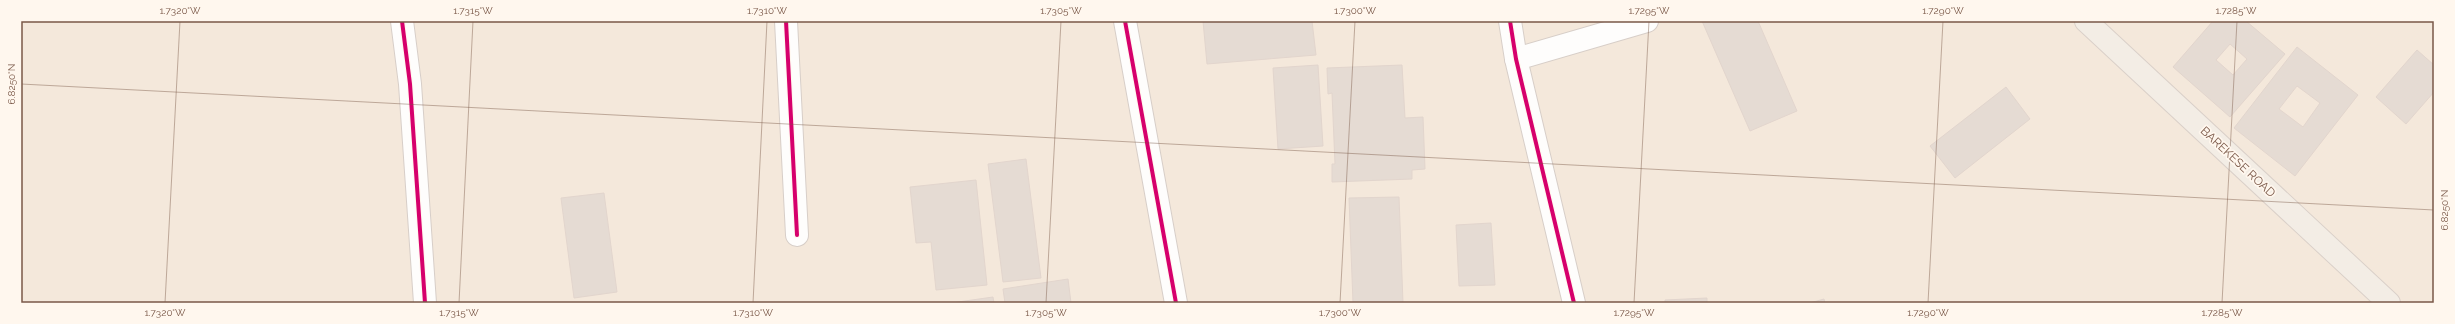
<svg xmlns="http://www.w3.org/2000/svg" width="2455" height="324" viewBox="0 0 2455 324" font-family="Raleway,sans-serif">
	<rect width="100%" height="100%" fill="#f8f3ec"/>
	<rect fill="#f4e8db" x="21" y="21" width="2413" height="282"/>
	<g fill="#e5dbd3" stroke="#e2d5cd" fill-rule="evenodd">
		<path d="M1203,21H1312L1316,55L1207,64Z"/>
		<path d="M1702,21H1758L1797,111L1750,131Z"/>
		<path d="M2213,21H2246L2285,54L2230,117L2173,67ZM2230,44L2247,59L2233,75L2216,60Z"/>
		<path d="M2297,47L2358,95L2295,176L2234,128ZM2297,86L2320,103L2303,127L2279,109Z"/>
		<path d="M2417,50L2434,65V92L2406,124L2376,97Z"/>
		<path d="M1318,65L1323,146L1278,149L1273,68Z"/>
		<path d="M1402,65L1405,118L1423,117L1425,169L1412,170V179L1332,182V164H1335L1332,93L1328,94L1327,68Z"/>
		<path d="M2006,87L2030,119L1955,178L1930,146Z"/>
		<path d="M1026,159L1041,278L1003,282L988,164Z"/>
		<path d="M976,180L987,285L936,290L931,242L916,243L910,187Z"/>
		<path d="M604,193L617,292L574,298L561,198Z"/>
		<path d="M1399,197L1403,303H1353L1349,198Z"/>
		<path d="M1491,223L1495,285L1459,286L1456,225Z"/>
		<path d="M1068,279L1071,303H1005L1003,289Z"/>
		<path d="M993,297L994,303H951Z"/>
		<path d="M1707,298V303H1665V300Z"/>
		<path d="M1824,299L1825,303H1810Z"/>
	</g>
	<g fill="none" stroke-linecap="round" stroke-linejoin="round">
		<g stroke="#d7cec8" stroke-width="24">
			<g id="minor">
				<path d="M402,21L410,84L425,303"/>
				<path d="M786,21L797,235"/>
				<path d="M1125,21L1176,303"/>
				<path d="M1510,21L1516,59L1574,303"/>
				<path d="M1516,59L1647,21"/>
			</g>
		</g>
		<g stroke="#dad0c9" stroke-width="24">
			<path id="major" d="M2086,21L2389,303"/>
		</g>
		<use href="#minor" stroke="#fefdfc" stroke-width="22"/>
		<use href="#major" stroke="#f3ede5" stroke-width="22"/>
		<g stroke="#fff7ee" stroke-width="6">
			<g id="cycleway">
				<path d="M402,21L410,84L425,303"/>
				<path d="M786,21L797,235"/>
				<path d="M1125,21L1176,303"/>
				<path d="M1510,21L1516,59L1574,303"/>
			</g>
		</g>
		<use href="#cycleway" stroke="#d6006c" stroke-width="4"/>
	</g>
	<path fill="none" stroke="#7a5848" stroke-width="1" stroke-opacity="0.45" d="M21,84L2434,210M165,303L180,21M459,303L473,21M753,303L767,21M1046,303L1061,21M1340,303L1355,21M1634,303L1649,21M1928,303L1943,21M2222,303L2237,21"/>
	<g text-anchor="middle" stroke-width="3.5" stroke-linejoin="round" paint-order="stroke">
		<g font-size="12" fill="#7a5848" stroke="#fff7ee">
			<text transform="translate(2238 162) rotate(43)" y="4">BAREKESE ROAD</text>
		</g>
	</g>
	<rect width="2455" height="324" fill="none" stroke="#fff7ee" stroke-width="44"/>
	<rect x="22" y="22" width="2411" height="280" fill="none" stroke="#7a5848" stroke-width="1.5"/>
	<g font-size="10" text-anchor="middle" fill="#7a5848">
		<text x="180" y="14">1.7320°W</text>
		<text x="473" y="14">1.7315°W</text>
		<text x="767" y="14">1.7310°W</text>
		<text x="1061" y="14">1.7305°W</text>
		<text x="1355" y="14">1.7300°W</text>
		<text x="1649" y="14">1.7295°W</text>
		<text x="1943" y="14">1.7290°W</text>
		<text x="2236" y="14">1.7285°W</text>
		<text transform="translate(11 84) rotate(-90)" y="4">6.8250°N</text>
		<text transform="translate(2444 210) rotate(-90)" y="4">6.8250°N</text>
		<text x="165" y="316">1.7320°W</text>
		<text x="459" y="316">1.7315°W</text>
		<text x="753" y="316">1.7310°W</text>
		<text x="1046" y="316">1.7305°W</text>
		<text x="1340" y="316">1.7300°W</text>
		<text x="1634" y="316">1.7295°W</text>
		<text x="1928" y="316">1.7290°W</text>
		<text x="2222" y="316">1.7285°W</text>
	</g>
</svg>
